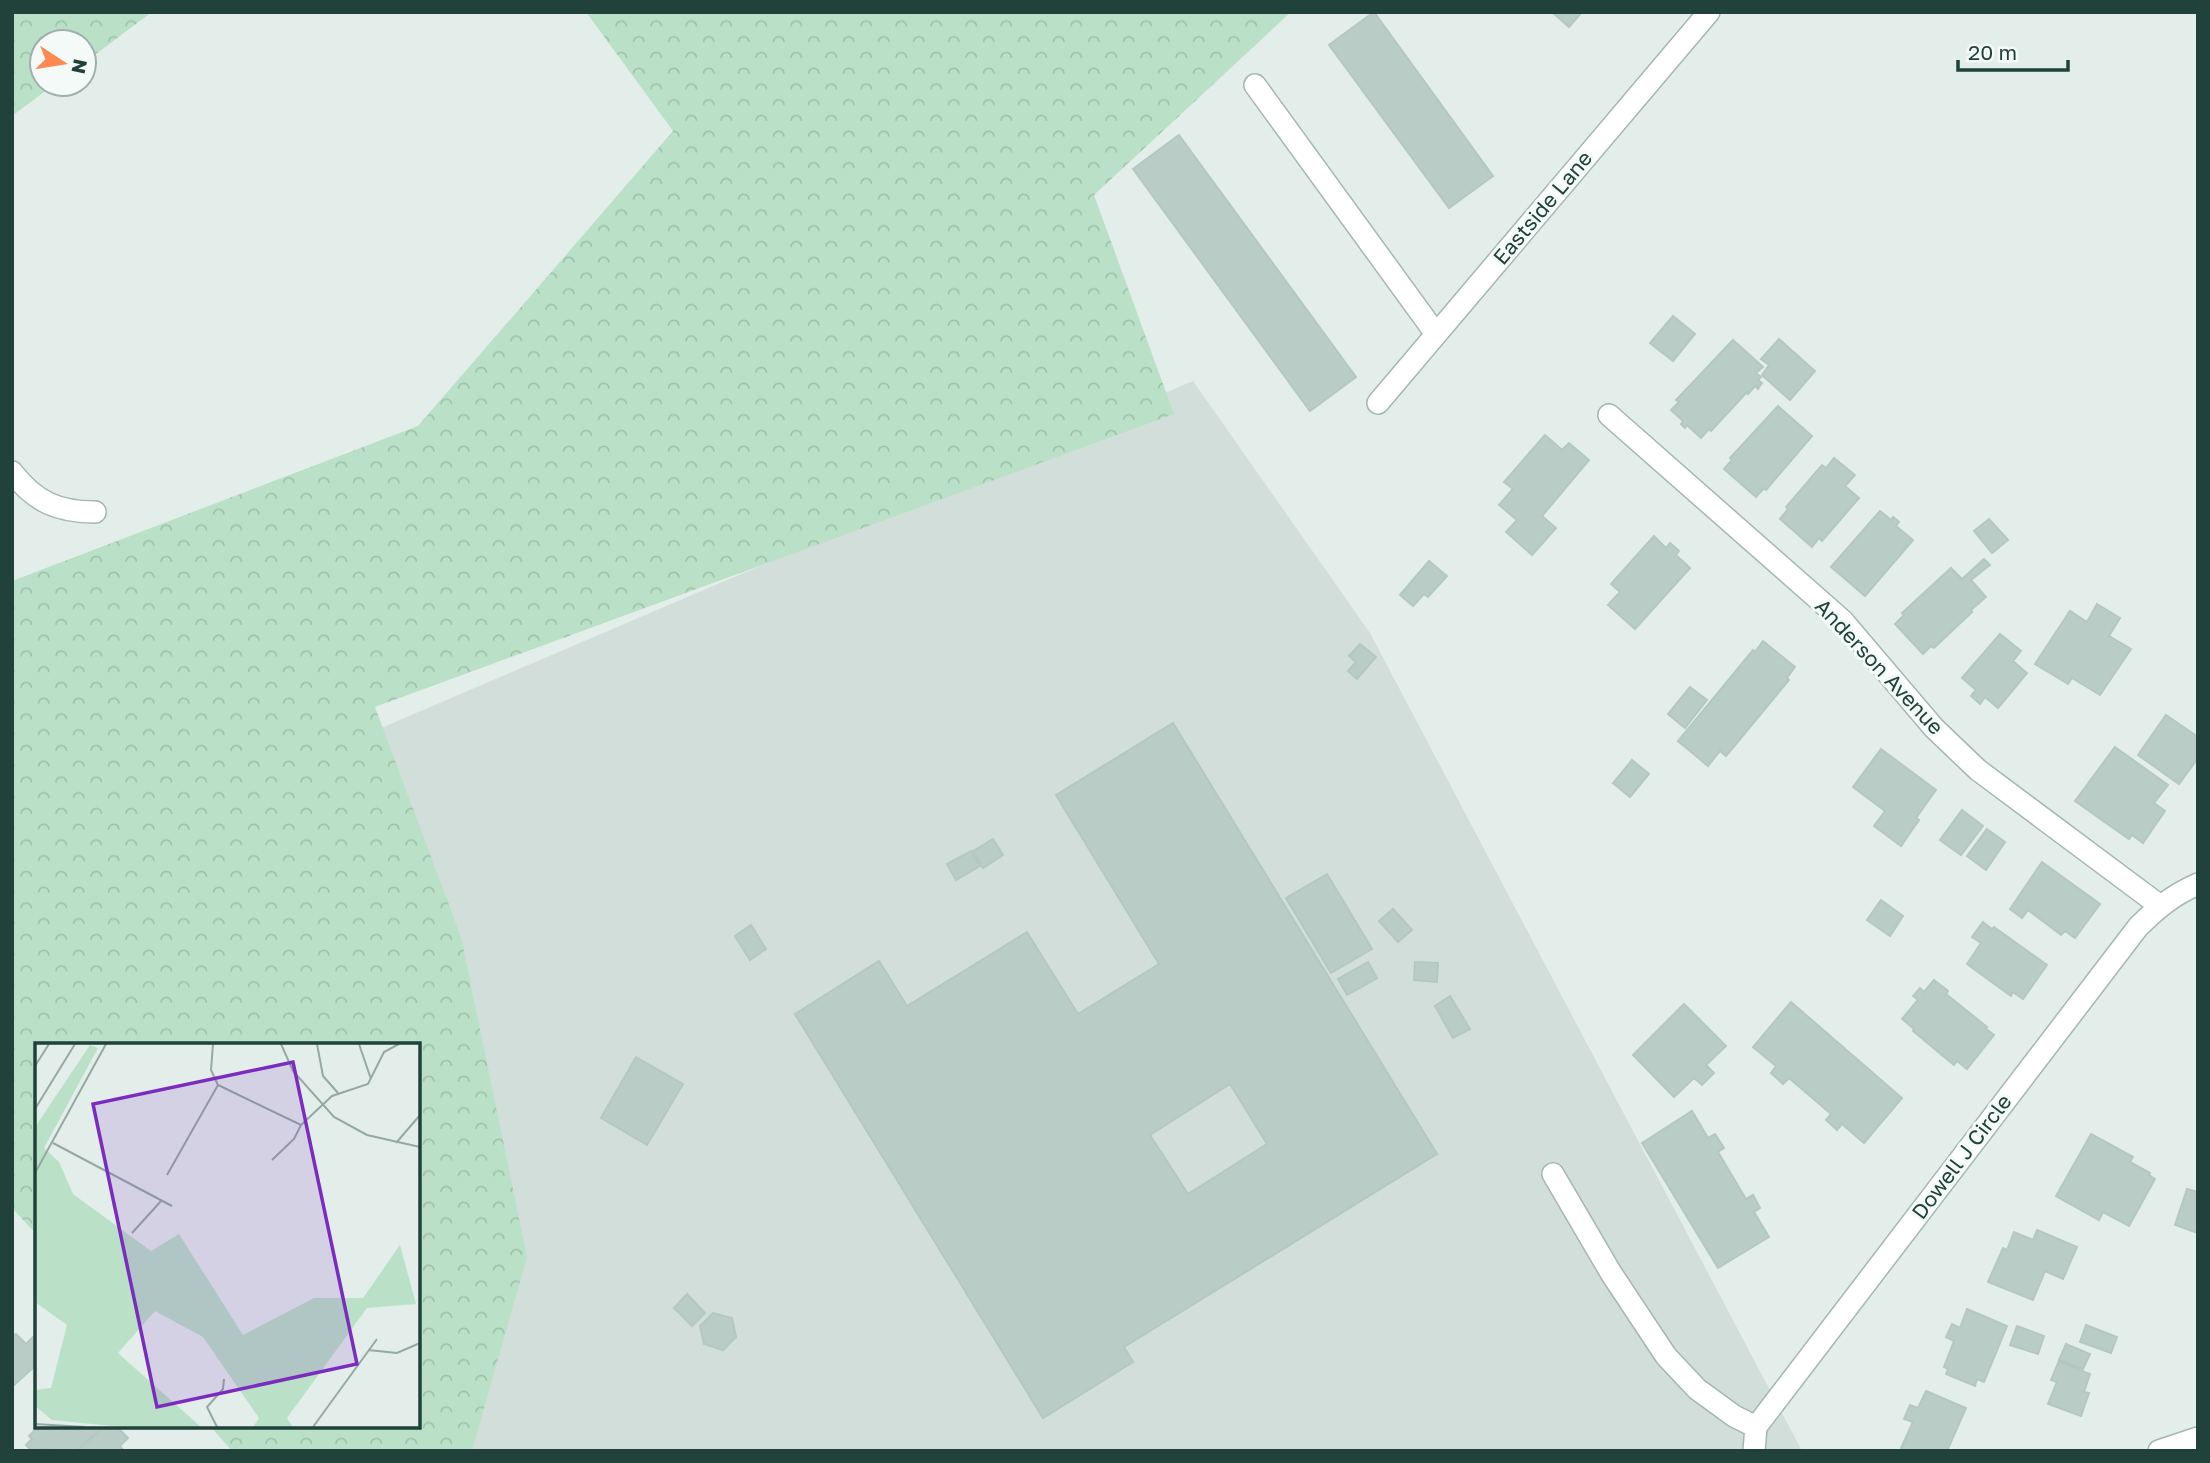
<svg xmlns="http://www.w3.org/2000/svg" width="2210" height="1463" viewBox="0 0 2210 1463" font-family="'Golos Text',sans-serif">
	<defs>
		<pattern id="forest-crowns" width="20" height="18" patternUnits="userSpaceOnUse" patternTransform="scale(1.75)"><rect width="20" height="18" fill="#bae1c7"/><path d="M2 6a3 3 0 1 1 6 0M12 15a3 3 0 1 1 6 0" fill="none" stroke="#a0c2ac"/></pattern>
	</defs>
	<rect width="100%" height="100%" fill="#e3eeea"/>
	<path fill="#d1ded9" d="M1193,381L1370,633L1802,1451H310L418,1426V1045H37L154,825Z"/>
	<g fill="url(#forest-crowns)">
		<path d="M12,12H152L84,63V42H42V84H55L12,116Z"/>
		<path d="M586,12H1291L1094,195L1174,414L375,707L461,937L527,1257L472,1451H232L210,1426H418V1045H37V1235L12,1208V581L418,426L673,131Z"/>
	</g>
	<g fill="#baccc6" stroke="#b4c8c1" stroke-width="2" fill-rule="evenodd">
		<path d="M1374,12L1493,176L1449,208L1329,45Z"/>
		<path d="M1552,12H1582L1569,27Z"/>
		<path d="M1179,135L1356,377L1310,411L1133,169Z"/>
		<path d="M1673,316L1695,334L1673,361L1650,343Z"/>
		<path d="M1779,339L1815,371L1790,400L1762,375L1769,365L1761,359Z"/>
		<path d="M1733,340L1763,367L1756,373L1761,377L1758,380L1762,383L1758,389L1755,386L1748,394L1747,392L1711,431L1709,429L1701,438L1687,425L1685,428L1681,424L1683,421L1671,410L1679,402L1676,400Z"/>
		<path d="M1778,406L1812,436L1766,490L1764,488L1756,497L1724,469L1732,460L1730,458Z"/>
		<path d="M1545,435L1562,450L1569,443L1589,460L1542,516L1556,528L1532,555L1506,532L1517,520L1499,505L1513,489L1504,482Z"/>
		<path d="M1834,458L1855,475L1845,486L1859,498L1822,541L1819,538L1812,547L1780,519L1788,509L1786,507L1822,465L1826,468Z"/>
		<path d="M1880,511L1891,520L1893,517L1899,522L1896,526L1913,540L1865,596L1831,567Z"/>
		<path d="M1989,519L2008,540L1992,553L1974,531Z"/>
		<path d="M1654,536L1666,548L1670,543L1679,551L1676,555L1690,568L1635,629L1608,605L1620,592L1611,584Z"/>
		<path d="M1984,559L1990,565L1971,580L1986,597L1971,610L1972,612L1934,648L1931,646L1923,654L1895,624L1904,615L1902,613L1951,568L1962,579Z"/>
		<path d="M1429,561L1447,576L1428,597L1424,594L1413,606L1400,595Z"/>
		<path d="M2097,604L2120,618L2109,636L2131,649L2100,695L2072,678L2068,684L2035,664L2070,611L2087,622Z"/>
		<path d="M2000,634L2021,651L2013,661L2027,673L1998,708L1985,697L1980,704L1971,696L1976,690L1962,678Z"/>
		<path d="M1763,641L1795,667L1787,678L1789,680L1726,756L1720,751L1708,766L1678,741L1753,650L1755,652Z"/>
		<path d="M1360,644L1376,657L1357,679L1348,671L1356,662L1349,656Z"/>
		<path d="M1690,687L1707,700L1685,728L1668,714Z"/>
		<path d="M2166,715L2198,737V758L2179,784L2138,755Z"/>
		<path d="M1173,723L1437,1154L1124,1347L1133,1362L1043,1418L795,1014L879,961L907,1006L1027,932L1078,1014L1159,964L1056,795ZM1230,1084L1267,1144L1188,1194L1150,1135Z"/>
		<path d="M2115,747L2168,785L2154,803L2165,811L2143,843L2132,835L2129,839L2075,801Z"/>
		<path d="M1881,749L1936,790L1916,818L1919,820L1901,846L1874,826L1885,811L1853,787Z"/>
		<path d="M1632,760L1649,774L1630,797L1613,783Z"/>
		<path d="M1962,810L1983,826L1961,855L1940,840Z"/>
		<path d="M1987,829L2005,842L1986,870L1967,856Z"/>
		<path d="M993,839L1003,855L983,868L973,851Z"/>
		<path d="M971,851L980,866L956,880L947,864Z"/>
		<path d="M2042,862L2100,904L2075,938L2065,931L2061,935L2028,910L2022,918L2010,909Z"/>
		<path d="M1327,874L1372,949L1331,973L1286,898Z"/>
		<path d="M1881,900L1903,916L1890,936L1867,920Z"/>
		<path d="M1393,909L1412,930L1398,942L1379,921Z"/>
		<path d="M1983,922L1992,929L1994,927L2047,965L2023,999L2013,992L2011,996L1967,964L1981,943L1972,937Z"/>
		<path d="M751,925L766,949L750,960L735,936Z"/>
		<path d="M1368,962L1377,978L1347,995L1338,979Z"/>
		<path d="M1415,962L1438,963L1437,982L1414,980Z"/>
		<path d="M1934,980L1948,991L1946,994L1987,1027L1985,1028L1994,1035L1967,1069L1957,1061L1954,1065L1913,1031L1914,1029L1902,1019L1918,1000L1913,996L1920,988L1924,992Z"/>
		<path d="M1450,996L1470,1029L1453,1038L1435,1006Z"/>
		<path d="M1791,1002L1902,1098L1864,1143L1842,1124L1837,1130L1826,1120L1831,1114L1789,1078L1783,1084L1771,1073L1776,1066L1753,1047Z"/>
		<path d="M1684,1004L1726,1046L1706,1065L1714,1073L1702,1085L1694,1078L1674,1097L1633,1055Z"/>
		<path d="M636,1057L683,1084L647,1145L601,1118Z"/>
		<path d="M1692,1111L1708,1138L1715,1134L1724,1148L1718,1152L1746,1199L1753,1195L1760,1208L1754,1212L1769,1237L1718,1268L1642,1143Z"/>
		<path d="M2091,1134L2133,1157L2130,1162L2150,1173L2149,1175L2155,1179L2129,1226L2103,1212L2099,1220L2056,1196Z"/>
		<path d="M2187,1189L2198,1192V1233L2175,1225Z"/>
		<path d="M2037,1230L2077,1247L2063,1279L2045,1271L2033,1300L1988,1282L2003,1248L2007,1250L2014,1232L2033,1240Z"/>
		<path d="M687,1294L705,1313L692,1326L674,1308Z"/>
		<path d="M1967,1309L2007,1326L1984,1382L1977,1379L1975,1386L1946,1374L1948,1369L1944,1367L1954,1341L1946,1337L1952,1324L1960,1328Z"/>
		<path d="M713,1313L732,1318L736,1337L723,1350L704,1344L700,1326Z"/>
		<path d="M2086,1325L2117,1337L2111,1353L2080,1342Z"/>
		<path d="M2017,1326L2044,1336L2038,1354L2010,1345Z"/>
		<path d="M16,1334L26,1344L33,1337L37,1341V1364L12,1387V1338Z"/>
		<path d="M2066,1344L2090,1354L2083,1369L2059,1360Z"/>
		<path d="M2059,1361L2090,1374L2084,1392L2089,1393L2081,1416L2048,1404L2057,1382L2051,1380Z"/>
		<path d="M1926,1391L1966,1408L1947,1451H1907L1901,1448L1913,1422L1904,1419L1910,1405L1918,1408Z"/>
		<path d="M39,1426H98L101,1429L77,1451L40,1449L32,1451L26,1445L32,1439L29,1436Z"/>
		<path d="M104,1426H116L128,1438L120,1446L124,1451H77Z"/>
	</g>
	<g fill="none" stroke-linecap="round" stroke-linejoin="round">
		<g stroke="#a5b7b2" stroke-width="24">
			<g id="service">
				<path d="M1255,85L1436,334"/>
				<path d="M12,472C35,502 58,512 95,512"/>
				<path d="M1553,1174L1611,1273L1666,1356L1697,1389L1734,1416L1756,1427"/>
			</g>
		</g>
		<g stroke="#a5b7b2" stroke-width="24">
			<g id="minor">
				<path d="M1378,403L1709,12"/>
				<path d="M1609,415L1843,621L1934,728L1978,770L2159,905"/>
				<path d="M1754,1451L1756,1427L2138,927C2157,908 2173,895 2198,884"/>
			</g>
		</g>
		<g stroke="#a5b7b2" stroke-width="24">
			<path id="tertiary" d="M2159,1451L2198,1438"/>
		</g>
		<use href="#service" stroke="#fff" stroke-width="21"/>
		<use href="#minor" stroke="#fff" stroke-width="21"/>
		<use href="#tertiary" stroke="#fff" stroke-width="21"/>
	</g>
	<g text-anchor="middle" stroke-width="6" stroke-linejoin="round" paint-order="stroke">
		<g font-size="21" fill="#21413b" stroke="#f4faf7">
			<text transform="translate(1543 208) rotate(-50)" y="7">Eastside Lane</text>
			<text transform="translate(1879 667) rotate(47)" y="7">Anderson Avenue</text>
			<text transform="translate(1962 1157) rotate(-53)" y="7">Dowell J Circle</text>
		</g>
	</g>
	<g transform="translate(35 1043)">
		<rect width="385" height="385" fill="#e3eeea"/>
		<path d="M55,2L63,5L9,105L24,119L38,151L116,208L144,191L208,292L279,255H328L365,202L381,261L332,265L252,375L258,384H218L224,375L168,294L120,268L83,310L166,384H87L17,377L0,363V347L16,345L32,282L0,259V84Z" fill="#bae1c7"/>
		<path fill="none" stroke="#95a9a4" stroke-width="2" d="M178,1L176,27L183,42L266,82L297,53L333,41L349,9L364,1M246,1L258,28L299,74L332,92L385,104M282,1L288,33L303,50M324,1L336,36M0,23L14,1M0,66L40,1M18,100L137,163M361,100L385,72M237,117L259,96L266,82M0,130L71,1M132,132L183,42M97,190L126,158M333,307L362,310L385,300M0,381L50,384M182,384L172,364L188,346L189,336M278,384L342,296"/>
		<path fill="#7b2cbf" fill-opacity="0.15" stroke="#7b2cbf" stroke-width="3.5" d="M258,19L322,321L122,364L58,61Z"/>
		<rect width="385" height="385" fill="none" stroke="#21413b" stroke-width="3.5"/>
	</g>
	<rect width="2210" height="1463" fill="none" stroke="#21413b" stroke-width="28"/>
	<g transform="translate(63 63) rotate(102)"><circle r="33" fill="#f4faf7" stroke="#a0b0ac" stroke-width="2"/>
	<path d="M0-5L12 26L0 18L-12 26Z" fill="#fd8951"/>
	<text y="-10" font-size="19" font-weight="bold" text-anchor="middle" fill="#21413b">N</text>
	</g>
	<path d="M1958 60v10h110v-10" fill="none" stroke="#21413b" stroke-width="3.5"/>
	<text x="1968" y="60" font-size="21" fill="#21413b" stroke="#f4faf7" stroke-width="5" paint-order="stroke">20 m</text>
</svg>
